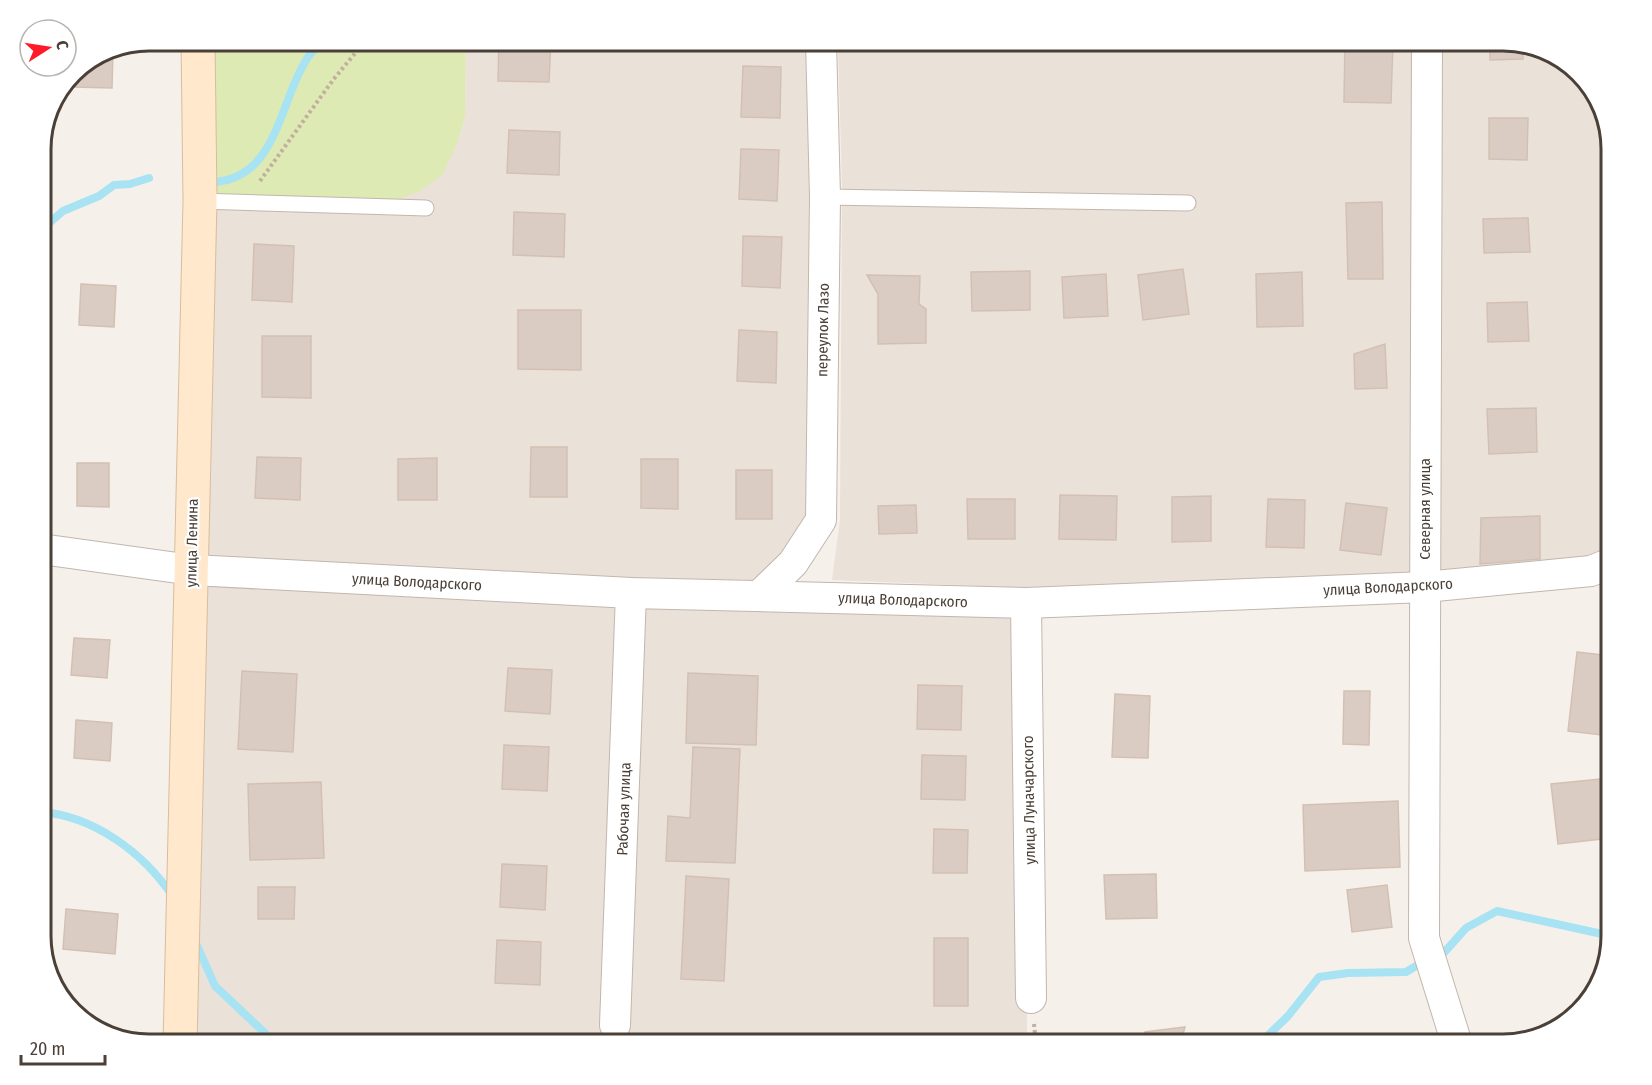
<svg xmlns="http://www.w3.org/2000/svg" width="1652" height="1085" viewBox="0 0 1652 1085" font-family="'Fira Sans Condensed',sans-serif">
	<rect width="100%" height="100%" fill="#f6f0eb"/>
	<g fill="#eae1d9">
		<path d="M466,41H821V520L759,596L1026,603L1027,1044H627L630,609L602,1044H181L200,201L458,141L465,117Z"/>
		<path d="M838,41H1503L1563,59L1597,95L1611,149V563L1591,571L1029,588L832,580L840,520L842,185Z"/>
	</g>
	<path fill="#ddeab3" d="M198,41H466L465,117L458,141L443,174L420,191L377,207L200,201Z"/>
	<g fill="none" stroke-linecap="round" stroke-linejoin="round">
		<g stroke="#a7e3f2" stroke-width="8">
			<path d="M205,182C276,185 278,106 305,62C309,54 317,47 323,40"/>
			<path d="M41,230L63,211L99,196L114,185L130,184L149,178"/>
			<path d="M41,812C94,816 144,853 173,897"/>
			<path d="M195,941L215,986L268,1036L297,1044"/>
			<path d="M1441,956L1466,928L1497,911L1602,934L1611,932"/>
			<path d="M1259,1044L1288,1016L1319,977L1348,973L1406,972L1421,963"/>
		</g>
	</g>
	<g fill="#dbccc3" stroke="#d3c0b3" stroke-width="1.5">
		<path d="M499,40H551L549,82L498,81Z"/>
		<path d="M1345,40H1393L1391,103L1344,102Z"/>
		<path d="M1490,40H1503L1523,47V59L1490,60Z"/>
		<path d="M113,48L112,88L72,87L73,72Z"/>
		<path d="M743,66L781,67L780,118L741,117Z"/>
		<path d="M1489,118H1528L1527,160L1489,159Z"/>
		<path d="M509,130L560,132L559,175L507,173Z"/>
		<path d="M741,149L779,150L777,201L739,199Z"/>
		<path d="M1382,202L1383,279H1348L1346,203Z"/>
		<path d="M514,212L565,214L564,257L513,255Z"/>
		<path d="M1528,218L1530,252L1484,253L1483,219Z"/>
		<path d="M743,236L782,237L780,288L742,286Z"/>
		<path d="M254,244L294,246L292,302L252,300Z"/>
		<path d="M1183,269L1189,314L1143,320L1138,275Z"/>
		<path d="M1030,271V310L972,311L971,272Z"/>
		<path d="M1302,272L1303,326L1257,327L1256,274Z"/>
		<path d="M1106,274L1108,316L1064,318L1062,277Z"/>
		<path d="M867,275L920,276L919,304L926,309V343L878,344V294Z"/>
		<path d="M81,284L116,286L114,327L79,325Z"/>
		<path d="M1527,302L1529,341L1488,342L1487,303Z"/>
		<path d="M518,310H581V370L518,369Z"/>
		<path d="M739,330L777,332L776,383L737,381Z"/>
		<path d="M262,336H311V398L262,397Z"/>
		<path d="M1385,344L1387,388L1355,389L1354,354Z"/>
		<path d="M1536,408L1537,452L1489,454L1487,409Z"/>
		<path d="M531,447H567V497H530Z"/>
		<path d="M257,457L301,458L300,500L255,498Z"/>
		<path d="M437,458V500H398V459Z"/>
		<path d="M641,459H678V509L641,508Z"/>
		<path d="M77,463H109V507L77,506Z"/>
		<rect x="736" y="470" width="36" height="49"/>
		<path d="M1060,495L1117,496L1116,540L1059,539Z"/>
		<path d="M1211,496V541L1172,542V497Z"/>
		<path d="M967,499H1015V539H968Z"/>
		<path d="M1268,499L1305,500L1304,548L1266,547Z"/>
		<path d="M1346,503L1387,508L1381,555L1340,550Z"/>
		<path d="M916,505L917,533L879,534L878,506Z"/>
		<path d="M1540,516V559L1480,564L1481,518Z"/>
		<path d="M74,638L110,640L107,678L71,675Z"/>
		<path d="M1577,652L1611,656L1602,735L1568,731Z"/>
		<path d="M508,668L552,670L550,714L505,711Z"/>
		<path d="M242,671L297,674L293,752L238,749Z"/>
		<path d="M688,673L758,676L756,745L686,743Z"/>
		<path d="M918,685L962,686L961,730L917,729Z"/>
		<path d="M1344,691H1370L1369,745L1343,744Z"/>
		<path d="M1115,694L1150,696L1148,758L1112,757Z"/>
		<path d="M76,720L112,723L110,761L74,758Z"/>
		<path d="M504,745L549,747L547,791L502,789Z"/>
		<path d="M693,747L740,749L735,863L666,861L668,816L690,818Z"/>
		<path d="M922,755L966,756L965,800L921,799Z"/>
		<path d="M1610,778L1611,838L1558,844L1551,784Z"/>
		<path d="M321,782L324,858L250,860L248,784Z"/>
		<path d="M1398,801L1400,867L1305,871L1303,805Z"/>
		<path d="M934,829L968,830L967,873H933Z"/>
		<path d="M502,864L547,866L545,910L500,907Z"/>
		<path d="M1156,874L1157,918L1106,919L1104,875Z"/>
		<path d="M686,876L729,879L724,981L681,979Z"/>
		<path d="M1387,885L1392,927L1352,932L1347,890Z"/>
		<path d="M258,887H295L294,919H258Z"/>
		<path d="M66,909L118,914L115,954L63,949Z"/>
		<rect x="934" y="938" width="34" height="68"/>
		<path d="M497,940L541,942L540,985L495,983Z"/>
		<path d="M1185,1027L1180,1044H1142L1145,1032Z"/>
	</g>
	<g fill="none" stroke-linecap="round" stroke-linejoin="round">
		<g stroke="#c2b6ad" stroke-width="17">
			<g id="service">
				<path d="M825,197L1188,203"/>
				<path d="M200,201L426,208"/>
			</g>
		</g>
		<g stroke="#c2b6ad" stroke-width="32">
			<g id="minor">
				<path d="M1427,40L1424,938L1457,1044"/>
				<path d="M41,549L192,570L631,593L1026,603L1425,587L1591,571L1611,563"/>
				<path d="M759,596L793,563L821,520L825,197L821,40"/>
				<path d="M1026,603L1031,998"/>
				<path d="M615,1025L631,593"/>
			</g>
		</g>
		<g stroke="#d9bc9c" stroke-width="35">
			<path id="secondary" d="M180,1044L200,201L198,40"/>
		</g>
		<g stroke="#c4af9e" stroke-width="4" stroke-dasharray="3 3" stroke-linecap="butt">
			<path d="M260,181L333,80L366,40"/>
			<path d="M1034,1024L1036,1044"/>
		</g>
		<use href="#service" stroke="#fff" stroke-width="15"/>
		<use href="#minor" stroke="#fff" stroke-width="30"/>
		<use href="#secondary" stroke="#ffe8cc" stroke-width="33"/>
	</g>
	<g text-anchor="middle" stroke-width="4.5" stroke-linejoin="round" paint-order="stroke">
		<g font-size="15" fill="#4a4038" stroke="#fff">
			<text transform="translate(823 330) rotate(-89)" y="5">переулок Лазо</text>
			<text transform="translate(1425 509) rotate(-90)" y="5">Северная улица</text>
			<text transform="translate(192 543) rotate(-89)" y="5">улица Ленина</text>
			<text transform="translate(417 582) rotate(3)" y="5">улица Володарского</text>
			<text transform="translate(1388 587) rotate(-3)" y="5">улица Володарского</text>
			<text transform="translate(903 600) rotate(2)" y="5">улица Володарского</text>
			<text transform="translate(1029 800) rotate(-91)" y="5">улица Луначарского</text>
			<text transform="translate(624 809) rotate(-88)" y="5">Рабочая улица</text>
		</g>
	</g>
	<path d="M0 0H1652V1085H0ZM149 51H1503A98 98 0 0 1 1601 149V936A98 98 0 0 1 1503 1034H149A98 98 0 0 1 51 936V149A98 98 0 0 1 149 51Z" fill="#fff" fill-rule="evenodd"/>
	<path fill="none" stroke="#4a4038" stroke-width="3" d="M149 51H1503A98 98 0 0 1 1601 149V936A98 98 0 0 1 1503 1034H149A98 98 0 0 1 51 936V149A98 98 0 0 1 149 51Z"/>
	<g transform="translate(48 48) rotate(78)"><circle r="28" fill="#ffffff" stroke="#b7b3af" stroke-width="1.5"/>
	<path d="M0-4.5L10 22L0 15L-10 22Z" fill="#fe1a27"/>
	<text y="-9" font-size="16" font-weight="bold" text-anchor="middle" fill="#4a4038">С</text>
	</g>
	<path d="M21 1055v9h84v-9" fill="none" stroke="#4a4038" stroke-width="3"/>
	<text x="30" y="1055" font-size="18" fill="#4a4038" stroke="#ffffff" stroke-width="4.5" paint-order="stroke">20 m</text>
</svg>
